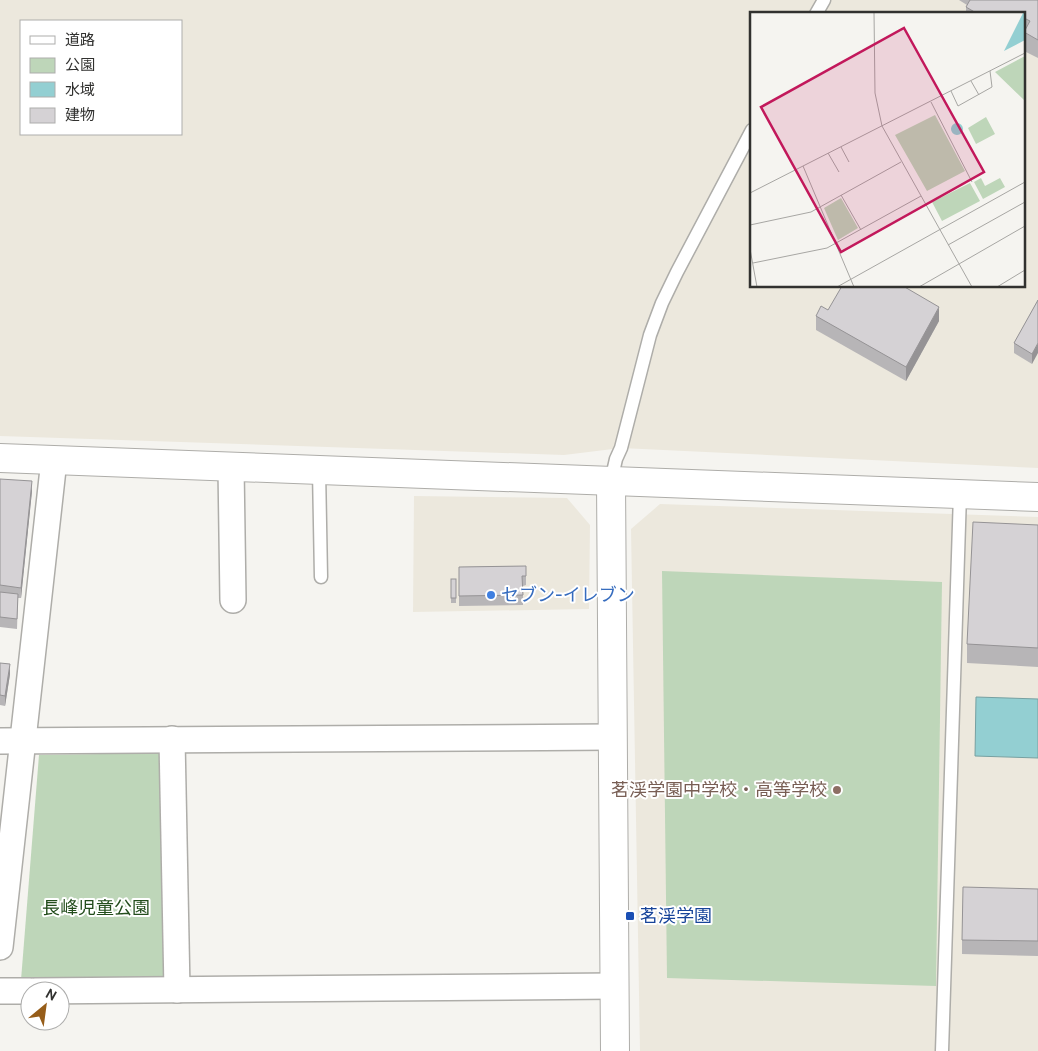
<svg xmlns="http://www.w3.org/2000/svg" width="1038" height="1051" viewBox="0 0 1038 1051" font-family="Cabin,'Noto Sans JP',sans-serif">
	<rect width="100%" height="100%" fill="#f5f4f0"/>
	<g fill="#ece8dd" fill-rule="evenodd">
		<path d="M0,0H1038V468L621,448L564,455L0,436ZM752,14H1024V286H752ZM21,21H181V134H21Z"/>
		<path d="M414,496L567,498L590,525L589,609L413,612Z"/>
		<path d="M660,504L1038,517V1051H640L631,529Z"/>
	</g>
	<g fill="#bed6b9">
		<path d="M662,571L942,582L936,986L667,978Z"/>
		<path d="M163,753L166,976L21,980L39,755Z"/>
	</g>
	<path fill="#93cfd2" stroke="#76a0a1" d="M976,697L1038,699V758L975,756Z"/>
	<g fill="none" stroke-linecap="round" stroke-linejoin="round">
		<g stroke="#aeada9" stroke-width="15">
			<g id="lane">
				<path d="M816,14L824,0"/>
				<path d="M319,470L321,577"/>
				<path d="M611,481L616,459L621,448L650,335L662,303L677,272L752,130"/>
				<path d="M942,1051L960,494"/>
			</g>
		</g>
		<g stroke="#aeada9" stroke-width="28">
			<g id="street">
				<path d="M231,467L233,600"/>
				<path d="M172,739L177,990"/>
				<path d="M0,741L612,737"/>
				<path d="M0,947L54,460"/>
				<path d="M0,991H30"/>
				<path d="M35,991L614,986"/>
			</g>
		</g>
		<g stroke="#aeada9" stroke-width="30">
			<g id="secondary">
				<path d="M0,458L1038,497"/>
				<path d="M611,481L615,1051"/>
			</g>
		</g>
		<use href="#lane" stroke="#fff" stroke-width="12"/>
		<use href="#street" stroke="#fff" stroke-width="25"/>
		<use href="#secondary" stroke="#fff" stroke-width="28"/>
	</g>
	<g fill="#b7b5b7">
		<path d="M959,0H1038V58L1024,51V14H966V7L967,5Z"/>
		<path d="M1038,300L1032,364L1014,353V343Z"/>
		<path d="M828,310L939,321L906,381L816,330V316Z"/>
		<path d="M0,479L32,491L21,598H18L17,629L0,627Z"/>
		<path d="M1038,525V667L967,663V644Z"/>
		<path d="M526,566V585L523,586V605L459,606V567Z"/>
		<rect x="451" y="579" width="5" height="24"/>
		<path d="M0,663L10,674L5,706L0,705Z"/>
		<path d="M1038,889V956L962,954V940Z"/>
	</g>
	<g fill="#959395">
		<path d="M939,307V321L906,381V367Z"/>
		<path d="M1038,343V353L1032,364V354Z"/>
		<path d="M32,481V491L21,598V588Z"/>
		<path d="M10,664V674L5,706V696Z"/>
	</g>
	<g fill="#d5d2d5" stroke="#959395">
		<path d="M970,0H1038V40L1024,32L1030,21L1024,18V14H978L966,7Z"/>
		<path d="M842,286H903L939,307L906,367L816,316L821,306L828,310Z"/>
		<path d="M1038,300V343L1032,354L1014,343Z"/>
		<path d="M0,479L32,481L21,588L0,585Z"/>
		<path d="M973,522L1038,525V648L967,644Z"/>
		<path d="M526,566V576H522L523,595L459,596V567Z"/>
		<rect x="451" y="579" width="5" height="19"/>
		<path d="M0,592L18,594L17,619L0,617Z"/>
		<path d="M0,663L10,664L5,696L0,695Z"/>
		<path d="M963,887L1038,889V941L962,940Z"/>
	</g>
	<circle fill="#3f7fe0" stroke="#fff" stroke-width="2" cx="491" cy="595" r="5"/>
	<circle fill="#8d6e63" stroke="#fff" stroke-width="2" cx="837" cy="790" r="5"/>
	<rect fill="#1a4fb4" stroke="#fff" stroke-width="2" x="625" y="911" width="10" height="10" rx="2.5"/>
	<g text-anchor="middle" stroke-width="4" stroke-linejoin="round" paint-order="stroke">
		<g font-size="18" fill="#366cbe" stroke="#fff" text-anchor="start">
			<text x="501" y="601">セブン-イレブン</text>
		</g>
		<g font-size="18" fill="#785e54" stroke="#fff" text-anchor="end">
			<text x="827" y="796">茗渓学園中学校・高等学校</text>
		</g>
		<g font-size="18" fill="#234d1c" stroke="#fff">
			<text x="96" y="914">長峰児童公園</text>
		</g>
		<g font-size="18" fill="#164399" stroke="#fff" text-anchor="start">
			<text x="640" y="922">茗渓学園</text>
		</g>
	</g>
	<g transform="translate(750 12)">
		<rect width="275" height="275" fill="#f5f4f0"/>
		<path d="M275,44V89L245,60ZM185,103L215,159L177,179L145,123ZM236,105L245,122L226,132L218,116ZM231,166L235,174L250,166L255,175L233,187L224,170ZM220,171L230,189L192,209L182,190ZM91,186L108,216L88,228L74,196Z" fill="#bed6b9"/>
		<path d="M275,0V28L254,39L273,1ZM201 117a6 6 0 1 1 12 0a6 6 0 1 1-12 0Z" fill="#93cfd2"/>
		<path fill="none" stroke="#a7a6a3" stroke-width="1" d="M124,0L125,81L132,114L222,275M221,69L229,83M201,79L208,94L242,75L240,59M181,90L222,170M91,135L99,150M78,141L89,160M53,154L104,275M0,181L275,41M91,183L111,218M0,213L61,200L151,150M198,233L275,190M0,237L7,275M3,251L77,236L171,184M87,275L275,170M169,275L275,214M247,275L275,258"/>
		<path fill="#c2185b" fill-opacity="0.15" stroke="#c2185b" stroke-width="2.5" d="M154,16L234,160L91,240L11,95Z"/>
		<rect width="275" height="275" fill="none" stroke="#31312f" stroke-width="2.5"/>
	</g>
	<rect x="20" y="20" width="162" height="115" fill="#ffffff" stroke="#adadac"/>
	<rect x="30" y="36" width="25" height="8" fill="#ffffff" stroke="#adadac"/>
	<text x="65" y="45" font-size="15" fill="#31312f">道路</text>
	<rect x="30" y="58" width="25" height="15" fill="#bed6b9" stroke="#adadac"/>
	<text x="65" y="70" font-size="15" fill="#31312f">公園</text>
	<rect x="30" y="82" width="25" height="15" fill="#93cfd2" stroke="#adadac"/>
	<text x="65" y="95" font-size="15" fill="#31312f">水域</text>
	<rect x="30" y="108" width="25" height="15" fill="#d5d2d5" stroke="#adadac"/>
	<text x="65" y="120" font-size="15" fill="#31312f">建物</text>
	<g transform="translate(45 1006) rotate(29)"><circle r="24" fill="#ffffff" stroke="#adadac"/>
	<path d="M0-4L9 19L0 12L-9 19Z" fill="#965d19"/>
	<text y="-8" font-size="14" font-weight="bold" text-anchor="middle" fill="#31312f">N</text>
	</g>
</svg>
